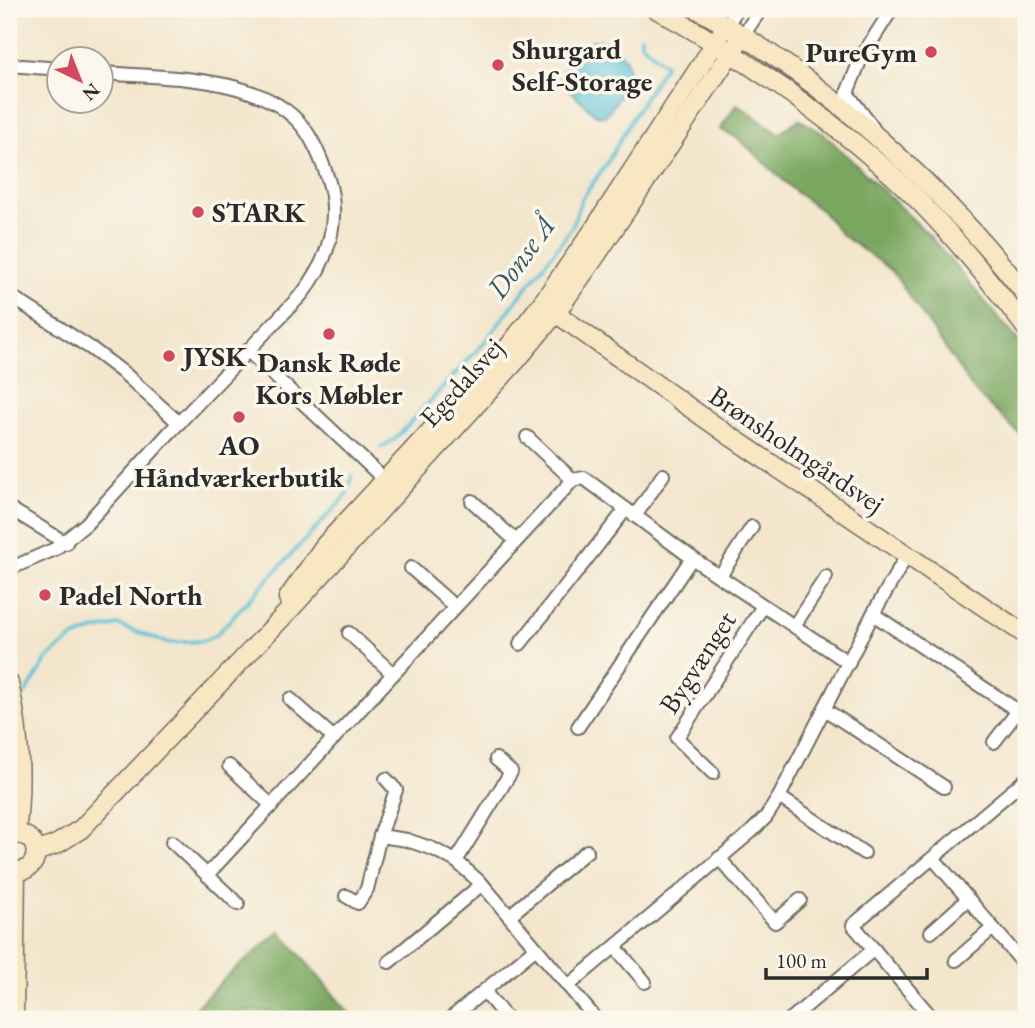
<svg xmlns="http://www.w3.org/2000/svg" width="1035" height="1028" viewBox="0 0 1035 1028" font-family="'EB Garamond',serif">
	<rect width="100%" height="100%" fill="#fbf7ec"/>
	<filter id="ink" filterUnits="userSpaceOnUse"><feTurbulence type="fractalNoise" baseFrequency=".0143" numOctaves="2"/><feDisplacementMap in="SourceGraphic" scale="14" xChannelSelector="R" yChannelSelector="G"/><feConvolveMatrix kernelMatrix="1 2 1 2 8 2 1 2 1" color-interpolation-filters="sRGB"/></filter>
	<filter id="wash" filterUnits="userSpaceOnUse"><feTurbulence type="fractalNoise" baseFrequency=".00686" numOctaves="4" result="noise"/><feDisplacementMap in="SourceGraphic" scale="28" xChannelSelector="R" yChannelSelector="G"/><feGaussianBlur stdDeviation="1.57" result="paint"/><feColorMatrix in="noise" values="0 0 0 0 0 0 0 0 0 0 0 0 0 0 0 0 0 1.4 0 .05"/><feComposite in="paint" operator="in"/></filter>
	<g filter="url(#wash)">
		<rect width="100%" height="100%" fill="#f3e6cd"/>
		<path fill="#98c16e" stroke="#62764c" stroke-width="2" d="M262,1010L278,1013L290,1019H228L242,1011Z"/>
		<g fill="#7aa761" stroke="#526946" stroke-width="2">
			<path d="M737,104L779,134L799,119L824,134L928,234L1026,350V440L976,393L892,271L841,234L822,211L797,193L738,138L720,129Z"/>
			<path d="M280,931L354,1019H290L278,1013L262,1010L242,1011L228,1019H184L227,976Z"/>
		</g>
		<path fill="#5bc2d8" stroke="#437682" stroke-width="2" d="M599,40C644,56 629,88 605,116L596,115L561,82L563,71L591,41Z"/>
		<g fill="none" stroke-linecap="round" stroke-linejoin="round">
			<g stroke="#5bc2d8" stroke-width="3.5">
				<path d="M380,448L395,439L484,343L560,244L572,227L581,200L607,163L634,115L665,65L641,43V36"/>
				<path d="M25,694L48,658L71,639L89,632L118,625L167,643L203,641L216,635L346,496L352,476"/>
			</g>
		</g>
	</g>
	<g filter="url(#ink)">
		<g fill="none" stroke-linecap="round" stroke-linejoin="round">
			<g stroke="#716c64" stroke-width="16">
				<g id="street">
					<path d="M727,25L737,9"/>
					<path d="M743,35L761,9"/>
					<path d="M9,65L60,69"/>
					<path d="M873,128L847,93L862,56L892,9"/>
					<path d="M9,295L92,349L125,374L179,423"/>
					<path d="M248,351L390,485"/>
					<path d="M527,437L573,480"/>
					<path d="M472,501L516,541"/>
					<path d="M9,508L66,543"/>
					<path d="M635,516L663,475"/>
					<path d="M411,568L455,607"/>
					<path d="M9,569L55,549L86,524L170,432L302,294C328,262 341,220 328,179C322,161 315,142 303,127C261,74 163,78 102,73"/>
					<path d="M720,576L752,527"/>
					<path d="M873,614L1018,711L994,742"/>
					<path d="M794,626L826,577"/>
					<path d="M349,633L393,674"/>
					<path d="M520,644L626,509"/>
					<path d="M290,699L334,738"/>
					<path d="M824,709L944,787"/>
					<path d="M578,727L692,558"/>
					<path d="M229,766L272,806"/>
					<path d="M713,773L677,738L763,606"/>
					<path d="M779,797L864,853"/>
					<path d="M380,836L407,840L433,849L456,861L482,884L596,1019"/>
					<path d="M172,842L238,904"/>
					<path d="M719,858L775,922L800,900"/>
					<path d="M933,858L1024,964"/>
					<path d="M456,861L511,772L496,759"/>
					<path d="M207,875L573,480L584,478L692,558L849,663"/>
					<path d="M346,896L358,903L367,889L380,836L396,790L386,779"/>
					<path d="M509,916L587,851"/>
					<path d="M931,932L968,899"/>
					<path d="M615,947L645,982"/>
					<path d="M956,960L993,928"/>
					<path d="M389,962L482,884"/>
					<path d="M568,986L751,832L766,817L779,797L873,614L907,555"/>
					<path d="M484,991L507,1019"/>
					<path d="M450,1019L536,948"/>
					<path d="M791,1019L874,949"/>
					<path d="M933,1019L853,925L1026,779"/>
				</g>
			</g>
			<g stroke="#716c64" stroke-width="21">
				<g id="secondary">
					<path d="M656,9C740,55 821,111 892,175C942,221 986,275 1026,328"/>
					<path d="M697,9C818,74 942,186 1026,295"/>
					<path d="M547,307L727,434L1026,635"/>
					<path d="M288,598L324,546L509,346L542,303L592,232L727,25"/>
					<path d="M9,683C20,731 22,785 16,834"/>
					<path d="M9,836C45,825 44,881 9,869"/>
					<path d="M36,852L57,844L81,829L297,602L516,361L555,314L598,253L743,35"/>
					<path d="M14,1019L16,871"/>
				</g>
			</g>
			<use href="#street" stroke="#fff" stroke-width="12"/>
			<use href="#secondary" stroke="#f9e7c3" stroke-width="18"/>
		</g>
	</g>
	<g fill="#d1495b" stroke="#fbf7ec" stroke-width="2.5">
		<circle cx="931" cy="52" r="7"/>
		<circle cx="498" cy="65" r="7"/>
		<circle cx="198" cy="212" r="7"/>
		<circle cx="329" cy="334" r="7"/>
		<circle cx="169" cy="356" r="7"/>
		<circle cx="239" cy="417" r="7"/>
		<circle cx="45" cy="595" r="7"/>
	</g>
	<g text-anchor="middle" stroke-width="7" stroke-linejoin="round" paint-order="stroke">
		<g font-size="28" font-weight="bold" fill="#2b2b2b" stroke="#fbf7ec" text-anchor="start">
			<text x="512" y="59">Shurgard<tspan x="512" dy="32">Self-Storage</tspan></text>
			<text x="917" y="62" text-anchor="end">PureGym</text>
			<text x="212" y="222">STARK</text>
			<text x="183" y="366">JYSK</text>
			<text x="329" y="372" text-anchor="middle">Dansk Røde<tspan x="329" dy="32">Kors Møbler</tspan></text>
			<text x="239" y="455" text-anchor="middle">AO<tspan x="239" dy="32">Håndværkerbutik</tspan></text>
			<text x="59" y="605">Padel North</text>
		</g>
		<g font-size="28" fill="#2b2b2b" stroke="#fbf7ec">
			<text transform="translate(461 382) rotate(-48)" y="10">Egedalsvej</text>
			<text transform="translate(797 449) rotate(34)" y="10">Brønsholmgårdsvej</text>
			<text transform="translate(697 662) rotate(-57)" y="10">Bygvænget</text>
		</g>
		<g font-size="30" font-style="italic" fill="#39585f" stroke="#fbf7ec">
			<text transform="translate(521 257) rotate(-54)" y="10">Donse Å</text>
		</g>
	</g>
	<rect width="1035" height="1028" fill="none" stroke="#fbf7ec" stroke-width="35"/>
	<g transform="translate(80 80) rotate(137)"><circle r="33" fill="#fbf7ec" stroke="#a8a59f" stroke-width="2"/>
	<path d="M0-5L12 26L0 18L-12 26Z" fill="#d1495b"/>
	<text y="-10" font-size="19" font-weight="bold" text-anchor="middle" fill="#2b2b2b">N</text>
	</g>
	<path d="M766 968v10h161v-10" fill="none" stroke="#2b2b2b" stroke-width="3.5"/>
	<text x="776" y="968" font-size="21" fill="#2b2b2b" stroke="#fbf7ec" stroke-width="5" paint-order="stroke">100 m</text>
</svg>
